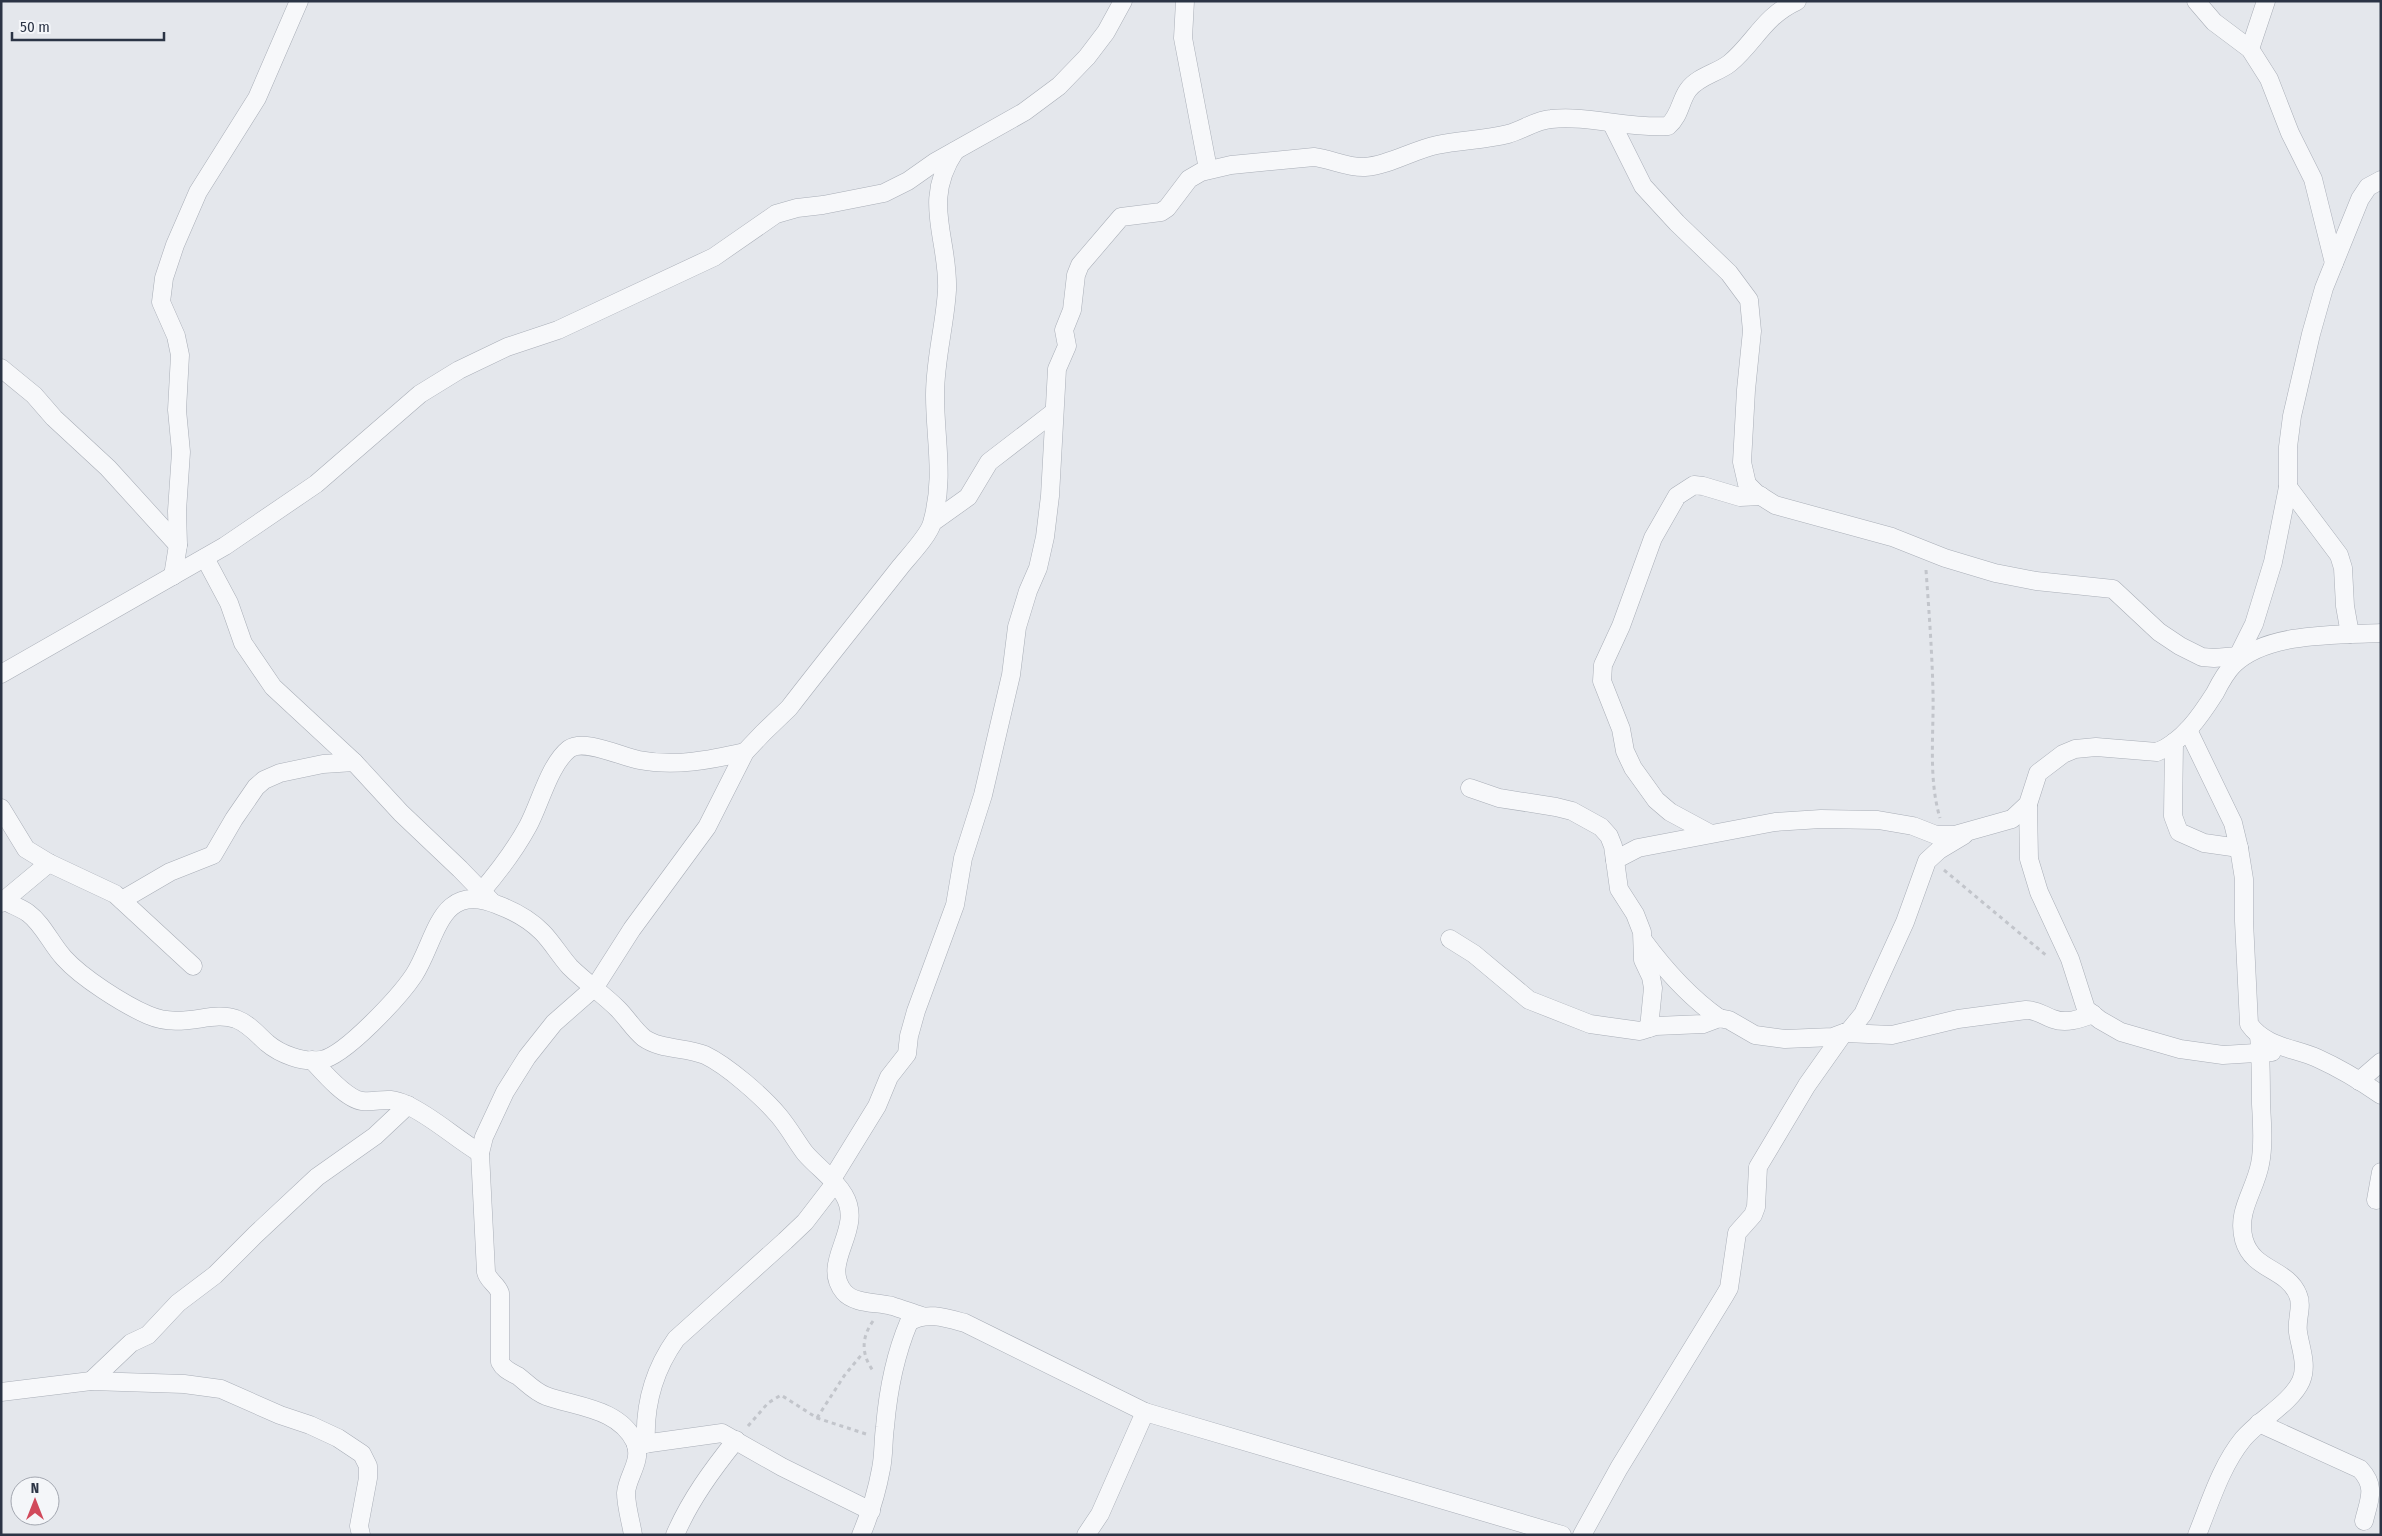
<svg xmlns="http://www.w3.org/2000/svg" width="2382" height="1536" viewBox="0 0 2382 1536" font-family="'Fira Sans Condensed',sans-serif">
	<rect width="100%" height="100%" fill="#e4e7ec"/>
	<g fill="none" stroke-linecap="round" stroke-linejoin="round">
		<g stroke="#a9aeb7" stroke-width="19">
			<g id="street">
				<path d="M1185,1L1183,38L1208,169"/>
				<path d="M2196,1L2214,22L2250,49L2269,79L2290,133L2313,179L2334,263"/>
				<path d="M2250,49L2266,1"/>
				<path d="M1612,124L1643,186L1677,223L1729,273L1749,300L1752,331L1746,390L1742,462L1747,484L1756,493L1775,505L1892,537L1945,558L1995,573L2036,581L2113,589L2159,632L2180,646L2202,657L2214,658L2238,656"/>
				<path d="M1,368L34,395L54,418L108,468L178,545"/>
				<path d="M2288,487L2339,555L2343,568L2345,606L2350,634"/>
				<path d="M933,522L968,497L989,462L1054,412"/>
				<path d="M205,558L229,603L243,643L273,687L354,762L401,813L460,869L492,902"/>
				<path d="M173,576L178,545L177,511L181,452L177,410L180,355L176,336L161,302L164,278L175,245L198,192L257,98L299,1"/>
				<path d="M2234,664L2254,624L2273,562L2288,487V447L2292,416L2311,334L2324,288L2360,199L2368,187L2381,180"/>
				<path d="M1,674L225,546L316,484L420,394L459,370L507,347L558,330L714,257L776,214L797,208L823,205L884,193L908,181L935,162L1024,112L1059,86L1087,57L1106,32L1123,1"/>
				<path d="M2188,730L2233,823L2239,848L2244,879V921L2249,1024C2265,1047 2294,1048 2317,1058C2339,1068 2361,1081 2381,1095"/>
				<path d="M2174,742L2173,816L2179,832L2204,843L2239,848"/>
				<path d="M1470,788L1499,798L1556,807L1572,811L1601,827L1609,836L1613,846L1619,889L1635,914L1642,932L1643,960L1651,977L1653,988L1649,1028"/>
				<path d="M2028,804L2029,859L2039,892L2070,959L2086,1009L2100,1020L2121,1032L2180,1049L2223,1055L2272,1052"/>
				<path d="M1,808L26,849L49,863L115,894L193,966"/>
				<path d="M1709,833L1670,812L1656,800L1633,768L1625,751L1621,729L1602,681L1603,665L1621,626L1653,538L1677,496L1694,485L1703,486L1740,497L1761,496"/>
				<path d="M1615,860L1638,848L1775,822L1821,819L1878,820L1913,826L1936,835H1955L2012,819L2028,804L2038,773L2063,754L2075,749L2096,747L2157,752C2183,742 2201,715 2215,693C2220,683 2226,672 2234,664C2268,632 2337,635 2381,633"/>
				<path d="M481,892C499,871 515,850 528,826C540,804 549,765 569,749C584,738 622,757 639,760C675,767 710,760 745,752"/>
				<path d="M122,900L170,872L213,855L234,819L256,787L264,780L280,773L323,764L354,762"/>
				<path d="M5,901C12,905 21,908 28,913C43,924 51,944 64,958C82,978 123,1004 148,1015C183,1030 210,1010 236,1019C249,1024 257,1034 267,1043C280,1054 303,1063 321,1060C345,1056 400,996 414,975C437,939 439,880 498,905C514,911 530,920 542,932C552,942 560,956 570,967C585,982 603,994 618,1009C627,1018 634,1030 644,1038C661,1050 686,1047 705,1055C728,1066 763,1097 779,1116C789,1128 796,1141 805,1153C818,1168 834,1178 844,1195C865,1230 819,1262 844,1292C854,1304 877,1302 892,1306C902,1309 912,1313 922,1316"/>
				<path d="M1,903L49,863"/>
				<path d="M1450,939L1474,954L1529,1000L1590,1024L1640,1031L1656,1026L1703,1024L1719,1018L1729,1020L1755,1035L1785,1039L1833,1037L1849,1031L1863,1014L1905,922L1927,861L1939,850L1964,835"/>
				<path d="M1643,940C1665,970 1688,996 1719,1018"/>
				<path d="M1845,1033L1892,1035L1958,1019L2026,1010C2038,1010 2042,1015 2053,1019C2066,1024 2080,1019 2093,1014"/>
				<path d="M312,1060C323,1072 346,1099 362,1101C380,1103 386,1095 407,1105C433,1117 455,1138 480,1153"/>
				<path d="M2359,1081L2381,1062"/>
				<path d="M832,1179L877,1106L889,1077L907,1054L909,1036L916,1011L955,905L963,858L983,795L1011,675L1017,627L1028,591L1038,568L1045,537L1050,496L1057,369L1067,346L1064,330L1072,310L1076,275L1080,265L1121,217L1161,212L1167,208L1189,179L1201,172L1231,165L1314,157C1331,159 1348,168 1365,167C1390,165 1413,150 1437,145C1461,140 1485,140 1508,134C1523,130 1536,120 1551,119C1589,115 1629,129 1668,126C1680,116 1680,101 1688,90C1698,76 1718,73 1730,63C1755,42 1764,16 1797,1"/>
				<path d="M2376,1200L2381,1172"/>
				<path d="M91,1381L131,1343L148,1335L178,1303L215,1275L255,1235L317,1177L375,1136L408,1105"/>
				<path d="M1,1392L91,1381L184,1384L221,1389L280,1415L310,1425L338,1438L362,1454L368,1466V1478L359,1526L361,1535"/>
				<path d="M2259,1423L2360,1469C2377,1487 2369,1500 2364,1521"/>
				<path d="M646,1444C644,1406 654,1370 676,1339L785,1241L805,1222L835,1183"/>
				<path d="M636,1445L722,1433L782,1467L871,1511"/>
				<path d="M633,1535C631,1522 626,1506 626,1493C627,1476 643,1461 635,1442C619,1408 576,1407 546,1396C535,1392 527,1383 518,1376C511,1372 504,1370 500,1362V1293C497,1284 488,1281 486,1272L480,1153L484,1137L505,1092L527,1057L554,1023L595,987L632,929L707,827L745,752L763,733L789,708C826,660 864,613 901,566C910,555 929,535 932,523C945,478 935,440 935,395C935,359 945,325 947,290C949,238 921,202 955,151"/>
				<path d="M675,1535C690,1500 712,1470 736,1440"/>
				<path d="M861,1535C870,1514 877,1491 881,1469C884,1455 883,1440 885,1427C888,1391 895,1355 909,1322C926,1311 947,1318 965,1323L1145,1412L1562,1535"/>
				<path d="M1086,1535L1100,1514L1145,1412"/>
				<path d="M1582,1535L1619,1468L1725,1295L1729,1288L1737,1233L1753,1215L1756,1207L1758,1167L1807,1085L1843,1034"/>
				<path d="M2197,1535C2210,1503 2221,1466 2243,1439C2259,1420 2291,1403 2301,1381C2308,1365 2300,1347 2298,1332C2296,1320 2303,1306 2298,1295C2287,1268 2253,1271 2244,1240C2236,1211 2255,1191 2260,1164C2264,1145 2262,1123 2261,1104C2261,1081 2261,1058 2259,1035"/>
			</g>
		</g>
		<g stroke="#c2c5cb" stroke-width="3" stroke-dasharray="4 4" stroke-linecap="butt">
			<path d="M1926,570C1929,611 1932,651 1933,692C1934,733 1928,778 1940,818"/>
			<path d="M1944,870L2047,956"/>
			<path d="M873,1321C861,1338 861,1355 874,1372"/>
			<path d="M817,1418L844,1376L863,1353"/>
			<path d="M748,1426L768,1403L781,1395L817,1418L866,1434"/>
		</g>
		<use href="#street" stroke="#f7f8fa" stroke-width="18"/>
	</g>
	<rect width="2382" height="1536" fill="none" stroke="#2b3445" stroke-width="5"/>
	<g transform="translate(35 1501)"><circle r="24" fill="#f4f6f9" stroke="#a4a8b1"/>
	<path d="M0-4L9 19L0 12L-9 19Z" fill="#d1495b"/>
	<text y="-8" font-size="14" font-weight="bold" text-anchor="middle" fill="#2b3445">N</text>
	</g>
	<path d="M12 32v8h152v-8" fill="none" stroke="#2b3445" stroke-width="2.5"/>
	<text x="20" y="32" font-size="15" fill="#2b3445" stroke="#f4f6f9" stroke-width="4" paint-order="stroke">50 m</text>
</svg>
